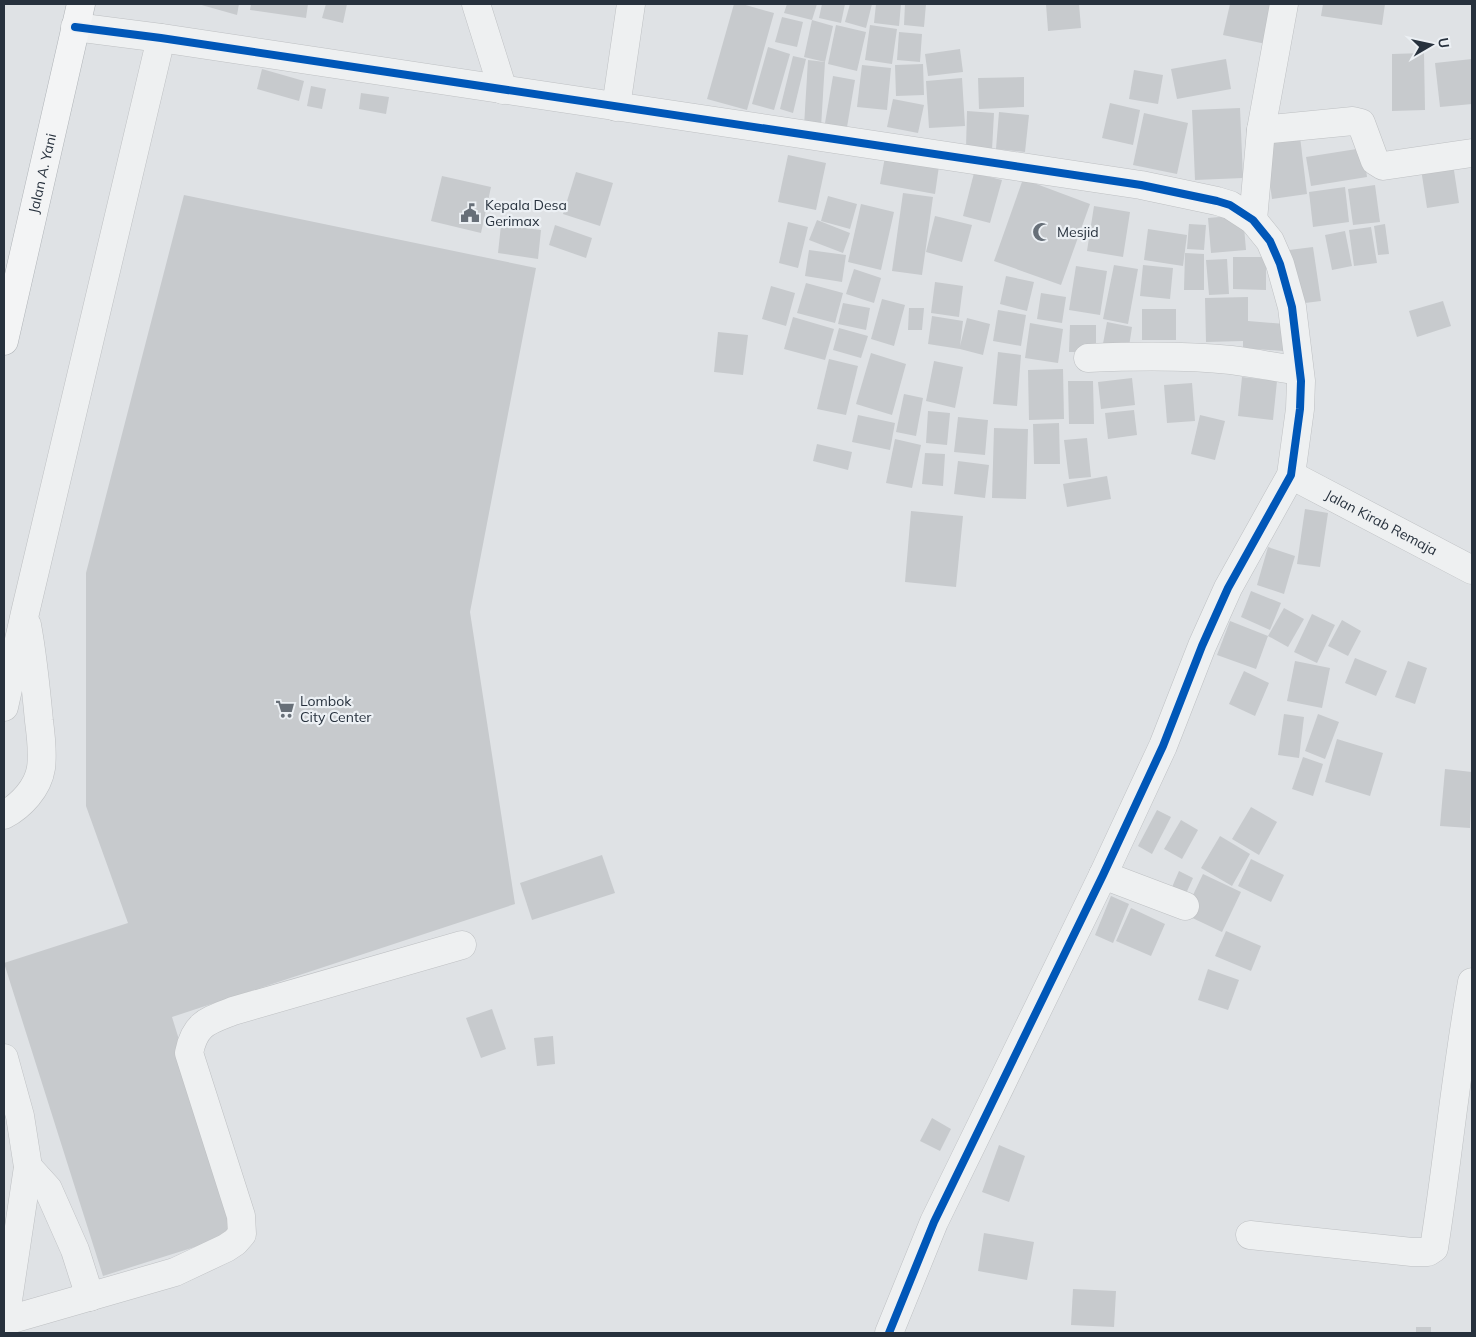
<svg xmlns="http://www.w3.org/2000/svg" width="1476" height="1337" viewBox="0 0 1476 1337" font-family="Mulish,sans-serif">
	<rect width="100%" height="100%" fill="#dfe2e5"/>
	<g fill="#c7cacd">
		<path d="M198,4H239L237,15Z"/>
		<path d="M251,4H308L306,18L250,10Z"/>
		<path d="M326,4H347L343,23L322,18Z"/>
		<path d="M734,4H742L774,13L747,110L707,99Z"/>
		<path d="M787,4H817L812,20L784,13Z"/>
		<path d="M822,4H845L841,23L819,18Z"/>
		<path d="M850,4H872L866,28L845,22Z"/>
		<path d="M876,4H901L899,26L874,23Z"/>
		<path d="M905,4H926L924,27L904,25Z"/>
		<path d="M1046,4H1079L1081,28L1048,31Z"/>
		<path d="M1230,4H1275L1266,44L1223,35Z"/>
		<path d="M1323,4H1385L1382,25L1321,16Z"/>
		<path d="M782,17L803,22L797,47L775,42Z"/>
		<path d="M812,20L833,26L825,62L804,57Z"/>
		<path d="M836,25L866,32L857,71L828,64Z"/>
		<path d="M870,25L897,29L892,64L865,60Z"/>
		<path d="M899,32L922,34L920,62L897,60Z"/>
		<path d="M768,47L790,54L774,110L752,104Z"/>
		<path d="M960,49L963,72L928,76L925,54Z"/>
		<path d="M1424,53L1425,110L1392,111V54Z"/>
		<path d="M793,56L806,59L793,113L780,109Z"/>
		<path d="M1226,59L1231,89L1177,99L1171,69Z"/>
		<path d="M1472,59V104L1440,107L1435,63Z"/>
		<path d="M808,60L825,62L821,127L804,126Z"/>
		<path d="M923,64L924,95L896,96L895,65Z"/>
		<path d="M862,65L891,68L887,110L857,107Z"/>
		<path d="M262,69L304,81L299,101L257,89Z"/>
		<path d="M1134,70L1163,75L1158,104L1129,99Z"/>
		<path d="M833,76L855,80L846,133L824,129Z"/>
		<path d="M1024,77V107L979,109L978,78Z"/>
		<path d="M962,78L965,126L929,128L926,81Z"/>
		<path d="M311,86L326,89L322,109L307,106Z"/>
		<path d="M361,93L389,97L386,114L359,109Z"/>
		<path d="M893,99L924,105L918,133L887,127Z"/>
		<path d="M1110,103L1140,110L1133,145L1102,138Z"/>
		<path d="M1240,108L1243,178L1195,180L1192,110Z"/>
		<path d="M967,111L994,113L992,150L966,148Z"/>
		<path d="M999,112L1029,115L1025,152L996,149Z"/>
		<path d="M1144,113L1188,123L1177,174L1133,165Z"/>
		<path d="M1300,137L1307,194L1272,199L1264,142Z"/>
		<path d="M1363,148L1367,177L1311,186L1306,157Z"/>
		<path d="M788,155L826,163L816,210L778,202Z"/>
		<path d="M885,157L939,166L935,194L880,184Z"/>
		<path d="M1453,164L1459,203L1427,208L1421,169Z"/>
		<path d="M576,172L613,183L600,226L563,214Z"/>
		<path d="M974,173L1002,180L990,223L963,216Z"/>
		<path d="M442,176L491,187L481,233L431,221Z"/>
		<path d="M1023,179L1090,204L1061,285L994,261Z"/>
		<path d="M1375,185L1380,222L1353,225L1348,189Z"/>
		<path d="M1345,187L1349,222L1313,227L1309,192Z"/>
		<path d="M903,193L933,197L922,275L892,271Z"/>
		<path d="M184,195L536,268L470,612L515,904L172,1017L239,1233L103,1276L4,963L128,923L86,806V573Z"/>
		<path d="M828,196L857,204L850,229L821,221Z"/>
		<path d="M861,204L894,212L881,270L848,262Z"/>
		<path d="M1094,206L1130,212L1123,257L1087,251Z"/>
		<path d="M1243,215L1246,250L1211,253L1208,218Z"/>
		<path d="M935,216L972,225L962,262L926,252Z"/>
		<path d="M817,220L850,233L843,253L809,240Z"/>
		<path d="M788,222L808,227L798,268L779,263Z"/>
		<path d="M1189,224L1206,225L1204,250L1187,249Z"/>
		<path d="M1385,224L1389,254L1378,255L1374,226Z"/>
		<path d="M501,225L541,230L538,259L498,253Z"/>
		<path d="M555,225L592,238L586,258L549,245Z"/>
		<path d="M1371,227L1377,263L1354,266L1349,230Z"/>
		<path d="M1148,229L1187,235L1183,266L1144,260Z"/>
		<path d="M1345,231L1352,266L1332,270L1325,235Z"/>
		<path d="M1313,247L1321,301L1297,304L1289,250Z"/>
		<path d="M809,250L846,255L842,282L805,276Z"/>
		<path d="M1185,253L1204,254V290H1184Z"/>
		<path d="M1233,257H1266V290L1233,289Z"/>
		<path d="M1227,259L1229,294L1209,295L1206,260Z"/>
		<path d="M1114,265L1138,269L1128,324L1103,319Z"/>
		<path d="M1143,265L1173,268L1170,299L1140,296Z"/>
		<path d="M1076,266L1107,271L1100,315L1069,310Z"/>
		<path d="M854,269L881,278L874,303L846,294Z"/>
		<path d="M1006,276L1034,282L1027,311L1000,304Z"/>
		<path d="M935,282L963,286L959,317L931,313Z"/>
		<path d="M806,283L843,293L835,323L797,313Z"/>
		<path d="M771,286L795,293L786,326L762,319Z"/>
		<path d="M1041,293L1066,297L1062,323L1037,319Z"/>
		<path d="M1248,297V321L1285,324L1283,351L1243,348V341L1206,342L1205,298Z"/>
		<path d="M882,299L905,305L894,346L871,339Z"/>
		<path d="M1443,301L1451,326L1417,337L1409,311Z"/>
		<path d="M843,303L870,308L866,330L838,324Z"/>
		<path d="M909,308H924L922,330H908Z"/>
		<rect x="1142" y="309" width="34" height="31"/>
		<path d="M998,310L1026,315L1021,346L993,341Z"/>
		<path d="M932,316L963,321L960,346L967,318L990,324L983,355L960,349L928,344Z"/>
		<path d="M793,317L834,329L825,360L784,349Z"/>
		<path d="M1107,322L1132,327L1128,353L1102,349Z"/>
		<path d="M1030,323L1063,329L1058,363L1025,358Z"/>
		<path d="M1070,325H1096V352H1069Z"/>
		<path d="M839,328L868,336L861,358L833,350Z"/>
		<path d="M718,332L748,335L743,375L714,372Z"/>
		<path d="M998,352L1021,355L1017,406L993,404Z"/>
		<path d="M871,353L906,364L892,415L856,404Z"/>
		<path d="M829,359L858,366L846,415L817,409Z"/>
		<path d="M934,361L963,367L955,408L926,401Z"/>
		<path d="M1063,369L1064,419L1029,420L1028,370Z"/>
		<path d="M1242,377L1277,381L1273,420L1238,416Z"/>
		<path d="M1132,378L1135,405L1101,409L1098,382Z"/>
		<path d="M1068,381H1093L1094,424H1069Z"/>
		<path d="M1192,383L1195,421L1167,423L1164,385Z"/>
		<path d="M904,394L923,398L916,436L896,432Z"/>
		<path d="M1134,410L1137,435L1108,439L1105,413Z"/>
		<path d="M928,411L950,413L947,445L926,443Z"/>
		<path d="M858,415L895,423L890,450L852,442Z"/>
		<path d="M1200,415L1225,421L1215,460L1191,454Z"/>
		<path d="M958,417L988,420L985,455L954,452Z"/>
		<path d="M1059,423L1060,464H1034L1033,424Z"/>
		<path d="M994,428L1028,429L1026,499L992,498Z"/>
		<path d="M1087,438L1091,477L1069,479L1064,440Z"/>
		<path d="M895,439L921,445L912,488L886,483Z"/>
		<path d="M817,444L852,452L848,470L813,461Z"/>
		<path d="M925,453L945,454L943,486L922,484Z"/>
		<path d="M958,461L989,465L985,498L954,494Z"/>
		<path d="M1107,476L1111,499L1067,507L1063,484Z"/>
		<path d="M1305,509L1328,513L1320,567L1297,564Z"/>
		<path d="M911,511L963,516L956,587L905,582Z"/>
		<path d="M1268,547L1295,556L1284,594L1257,585Z"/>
		<path d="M1251,591L1281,603L1270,630L1241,617Z"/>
		<path d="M1284,608L1304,619L1288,647L1268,636Z"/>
		<path d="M1312,614L1335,625L1317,663L1294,652Z"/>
		<path d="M1342,620L1361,631L1348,656L1328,646Z"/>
		<path d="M1230,621L1268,636L1256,669L1217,655Z"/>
		<path d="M1355,658L1387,671L1376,696L1345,683Z"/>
		<path d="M1295,661L1330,668L1322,708L1287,701Z"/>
		<path d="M1408,661L1427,668L1415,704L1395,697Z"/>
		<path d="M1244,671L1269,683L1255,716L1229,704Z"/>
		<path d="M1284,714L1304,717L1299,758L1278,755Z"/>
		<path d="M1318,714L1339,722L1325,759L1305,751Z"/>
		<path d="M1337,739L1383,753L1370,796L1325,782Z"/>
		<path d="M1303,757L1323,764L1313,796L1292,789Z"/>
		<path d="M1445,769L1472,772L1470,828L1440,826Z"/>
		<path d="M1251,807L1277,822L1259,855L1232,839Z"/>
		<path d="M1157,810L1171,817L1152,854L1138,846Z"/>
		<path d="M1181,820L1198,830L1182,859L1164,849Z"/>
		<path d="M1220,836L1250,854L1232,886L1201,868Z"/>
		<path d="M602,855L615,893L532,920L520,883Z"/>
		<path d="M1251,859L1284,875L1271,902L1238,886Z"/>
		<path d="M1179,871L1193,878L1183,900L1169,894Z"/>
		<path d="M1203,874L1241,892L1222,932L1184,914Z"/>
		<path d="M1111,896L1129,904L1113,943L1095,935Z"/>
		<path d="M1131,908L1165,924L1151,956L1116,941Z"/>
		<path d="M1226,931L1261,946L1251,971L1215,956Z"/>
		<path d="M1208,969L1239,980L1228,1010L1198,1000Z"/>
		<path d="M492,1009L506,1049L481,1058L466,1018Z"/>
		<path d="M553,1036L555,1064L537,1066L534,1038Z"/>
		<path d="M932,1118L951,1129L940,1151L920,1141Z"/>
		<path d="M999,1145L1025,1156L1009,1202L982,1192Z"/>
		<path d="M984,1233L1034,1242L1027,1280L978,1271Z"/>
		<path d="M1073,1289L1116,1291L1114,1327L1071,1325Z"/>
		<rect x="1416" y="1327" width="15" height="6"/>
	</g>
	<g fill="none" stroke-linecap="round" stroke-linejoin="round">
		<g stroke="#bec0c3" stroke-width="29">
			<g id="minor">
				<path d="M476,4L503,90"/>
				<path d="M75,27L161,38L1141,185L1217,201L1230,205L1253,220L1270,241L1280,264L1292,307L1301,381L1300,409L1291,475L1228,588L1202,646L1163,746L1103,875L934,1222L889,1333"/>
				<path d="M616,107L631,4"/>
				<path d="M1261,130L1353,121L1361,123L1375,161L1383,166L1472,153"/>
				<path d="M1253,220L1261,130L1284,4"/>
				<path d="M1088,358C1136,356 1183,355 1231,360C1254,363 1276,367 1299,371"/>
				<path id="s1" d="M1291,475L1472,570"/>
				<path d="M4,707L25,613L161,38"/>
				<path d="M4,815C21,806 38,788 41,768C43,753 41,736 39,721C36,689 33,657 27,625"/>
				<path d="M1103,875L1185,906"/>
				<path d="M4,1058L20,1116L28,1167L4,1327"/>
				<path d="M28,1167L48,1189L75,1250L90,1297"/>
				<path d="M1250,1235L1412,1252H1428L1434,1248C1448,1159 1456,1070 1472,982"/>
				<path d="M5,1321L175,1272L226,1248L235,1242L242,1234L241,1216L189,1053C195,1023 208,1021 233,1011L462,945"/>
			</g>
		</g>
		<g stroke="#b1b5b9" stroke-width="29">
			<g id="highway">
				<path id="s2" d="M4,341L81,4"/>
			</g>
		</g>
		<use href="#minor" stroke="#eef0f1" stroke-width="28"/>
		<use href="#highway" stroke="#f3f4f5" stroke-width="28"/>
		<g stroke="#ecf0f4" stroke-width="11">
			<path id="cycleway" d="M75,27L161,38L1141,185L1217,201L1230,205L1253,220L1270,241L1280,264L1292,307L1301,381L1300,409L1291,475L1228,588L1202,646L1163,746L1103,875L934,1222L889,1333"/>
		</g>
		<use href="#cycleway" stroke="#0057b8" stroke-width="8"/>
	</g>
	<defs>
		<g id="civic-bare" transform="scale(1.5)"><path d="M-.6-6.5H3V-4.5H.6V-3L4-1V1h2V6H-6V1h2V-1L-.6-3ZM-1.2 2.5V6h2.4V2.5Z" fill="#676f78" stroke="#ecf0f4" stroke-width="2.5" paint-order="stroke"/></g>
		<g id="mosque-bare" transform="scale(1.5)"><path d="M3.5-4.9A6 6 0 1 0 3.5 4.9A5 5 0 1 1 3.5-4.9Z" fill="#676f78" stroke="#ecf0f4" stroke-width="2.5" paint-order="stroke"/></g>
		<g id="supermarket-bare" transform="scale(1.5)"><path d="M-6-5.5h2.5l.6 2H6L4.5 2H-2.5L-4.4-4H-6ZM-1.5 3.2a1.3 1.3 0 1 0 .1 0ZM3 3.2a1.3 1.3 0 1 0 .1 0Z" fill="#676f78" stroke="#ecf0f4" stroke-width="2.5" paint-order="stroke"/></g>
	</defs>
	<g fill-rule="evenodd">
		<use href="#civic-bare" x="470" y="213"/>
		<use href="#mosque-bare" x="1042" y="232"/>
		<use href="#supermarket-bare" x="285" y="709"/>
	</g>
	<g text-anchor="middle" stroke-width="4.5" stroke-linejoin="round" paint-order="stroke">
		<g font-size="14" fill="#27313d" stroke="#ecf0f4">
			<text dy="5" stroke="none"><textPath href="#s2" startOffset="172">Jalan A. Yani</textPath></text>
			<text dy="5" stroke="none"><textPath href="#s1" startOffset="102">Jalan Kirab Remaja</textPath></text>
		</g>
		<g font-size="14" fill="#27313d" stroke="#ecf0f4" text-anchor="start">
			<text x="485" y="210">Kepala Desa<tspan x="485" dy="16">Gerimax</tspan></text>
			<text x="1057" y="237">Mesjid</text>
			<text x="300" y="706">Lombok<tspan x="300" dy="16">City Center</tspan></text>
		</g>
	</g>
	<rect width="1476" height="1337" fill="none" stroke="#27313d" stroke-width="10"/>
	<g transform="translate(1431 45) rotate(81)" stroke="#ecf0f4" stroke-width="4" paint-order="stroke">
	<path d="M0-4L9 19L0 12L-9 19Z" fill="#27313d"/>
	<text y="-8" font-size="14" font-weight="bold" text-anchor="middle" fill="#27313d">U</text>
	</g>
</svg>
